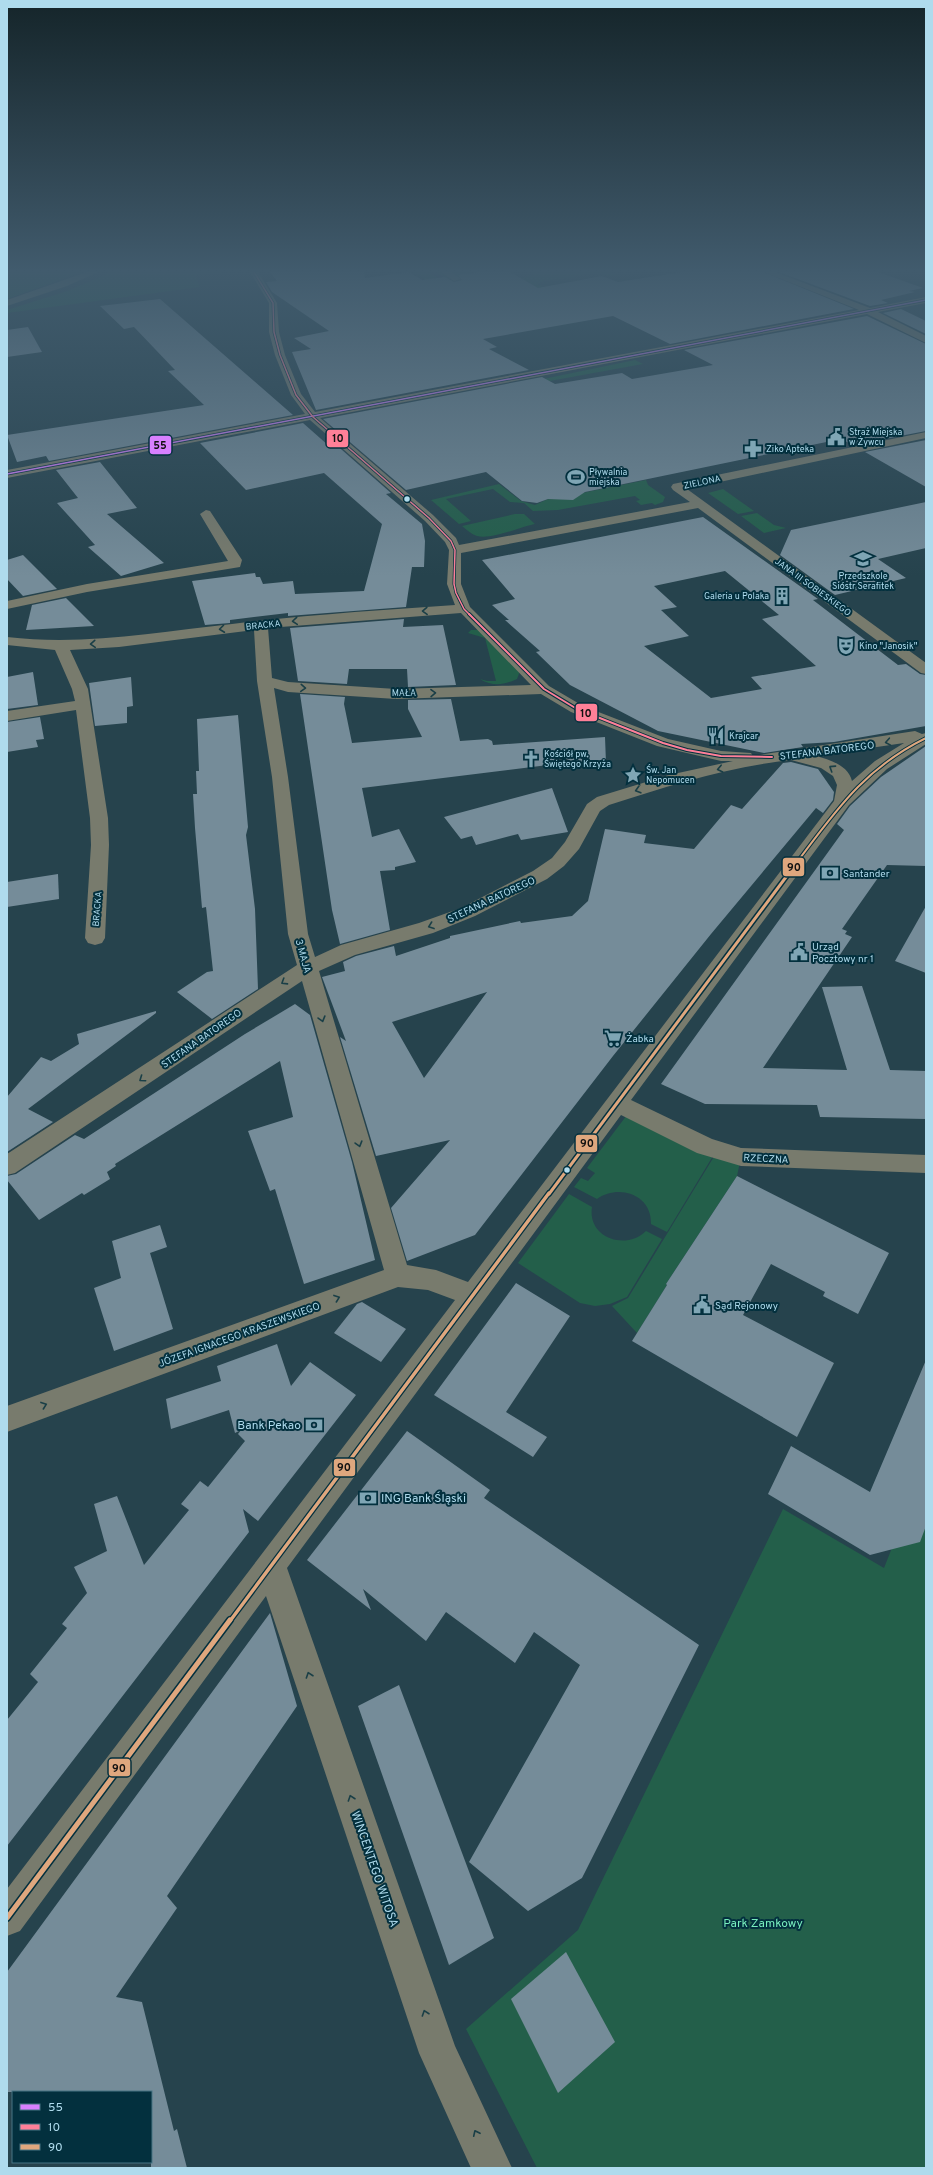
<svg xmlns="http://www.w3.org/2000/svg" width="933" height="2175" viewBox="0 0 933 2175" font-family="Overpass,sans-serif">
	<rect width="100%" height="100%" fill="#26434d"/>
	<g fill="#235f4a">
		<path d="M7,272H82L7,299Z"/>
		<path d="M112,272H224L195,275L200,287L7,313V310L67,291Z"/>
		<path d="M413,272H472L464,277L429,282Z"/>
		<path d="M532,272H609L621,277L586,273L572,278L545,280L538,284L548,290L498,288L534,274Z"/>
		<path d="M635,360L643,364L528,385L524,383Z"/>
		<path d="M646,480L648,485L665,497L663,502L655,505L652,503L641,505L636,501L640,500L635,496L558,510L533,511L524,503L510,502L493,489L446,499L471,521L459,524L431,500L499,484L521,501L535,505L548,499L575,498L582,493Z"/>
		<path d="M723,489L754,511L738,514L708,493Z"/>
		<path d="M757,513L774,525L786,528L764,533L741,516Z"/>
		<path d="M515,514H524L535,524C523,526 491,540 477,536C471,534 467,530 462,526Z"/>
		<path d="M471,630H478L520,671L517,679C504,685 493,687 480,679L487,681H496L485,638L468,633Z"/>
		<path d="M630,1111L716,1151L667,1232L651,1224C652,1194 618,1184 597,1199L574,1187L581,1178L588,1181L595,1173L587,1168Z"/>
		<path d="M718,1150L741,1157L737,1176L666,1284L667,1285L637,1333L612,1306L628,1298Z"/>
		<path d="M569,1194L592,1207C587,1238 626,1251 646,1231L662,1239L627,1297L610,1304L595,1306L580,1303L518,1263Z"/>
		<path d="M926,1462V2168H537L466,2029L578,1930L783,1509L884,1568Z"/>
	</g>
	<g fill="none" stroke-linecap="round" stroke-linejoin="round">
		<path stroke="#2b285c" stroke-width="4" d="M432,272L444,279"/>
	</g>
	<g fill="#758c99" fill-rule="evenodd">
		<path d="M270,272H364L365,278L409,272L422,280L445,277L454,282L462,280L458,275L480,272H510L538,288L602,276L618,282L682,272H763L854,309L670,344L613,316L483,339L497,347L489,349L529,370L316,410L292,352L311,349L294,338L329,331L272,292L266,282L277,281Z"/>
		<path d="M779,272H878L923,288L909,291L915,292L881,300L888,303L870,306Z"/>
		<path d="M160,299L293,415L49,461L46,456L17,462L7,435L204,405L168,371L175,370L134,327L124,329L100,306Z"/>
		<path d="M901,309L926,321V334L883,313Z"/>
		<path d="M867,316L926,344V431L853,445L841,439L585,492L573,500L548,499L537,503L522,501L486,472L406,490L323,419L542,377L555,384L622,373L632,379L713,365L684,350Z"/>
		<path d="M28,327L42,352L7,357V330Z"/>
		<path d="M303,423L329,446L325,435L391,493L386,494L422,524L425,541L424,567H412L406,607L288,616V613L230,620V623L205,625L192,581L255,573L256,577H260L263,584L293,581L295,594L364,591L382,524L324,473L246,490L200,443Z"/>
		<path d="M926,440V487L865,452Z"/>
		<path d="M100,462L137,508L107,514L164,563L121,576L88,547L95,545L57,503L78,498L56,470Z"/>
		<path d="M926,502V548L878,559L906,578L835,595L780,555L791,530Z"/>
		<path d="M703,517L818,599L813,600L898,665L906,664L920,674L926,675V726L834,742L801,744L803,747L764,753L658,731L570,685L536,652L540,651L505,620H509L492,605L515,599L482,560ZM725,571L779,615L762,619L816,666L751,677L762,689L711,698L644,646L689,636L661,610L677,607L654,586Z"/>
		<path d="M23,555L57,589L23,596L7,579V560Z"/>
		<path d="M66,598L94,626L26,630L32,605Z"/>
		<path d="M404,619L403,627L443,625L456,685L408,687L407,669H349L347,684L298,681L290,628Z"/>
		<path d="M33,672L38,705L7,709V677Z"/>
		<path d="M131,677L133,706L127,707V723L95,726L89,683Z"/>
		<path d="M300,694L345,697L344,704L352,743L422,737L408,709V700L451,699L460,741L488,739L492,741L493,745L605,737L606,763L595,764L591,768L553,754L556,764L362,788L372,837L399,829L416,862L395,867V870L380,871L390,930L340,944L332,910Z"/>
		<path d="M238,715L248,827L246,835L255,909L258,989L212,1019L177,992L207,972L213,971L206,907L202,908L195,828L193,794H197L196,771H199L197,719Z"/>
		<path d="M40,717L44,739L36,740L38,747L7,752V722Z"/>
		<path d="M926,746V866L887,865L842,929L847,931L845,934L852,937L763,1068L847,1070L822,987L862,986L890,1070L926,1071V1119L820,1117L817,1105L705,1104L661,1084L844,830L837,824L850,806L881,777Z"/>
		<path d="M791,762L818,769L834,792L833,800L823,813L816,808L711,934L613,1056L475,1235L407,1261L391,1208L450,1140L376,1156L340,1037L346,1041L322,977L345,971L343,962L356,956L394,946L396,956L450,938V936L520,921L521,923L572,916L588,901L605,829L646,835L644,843L694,849L731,805L742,809L783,763ZM487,992L424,1078L392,1022Z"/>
		<path d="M552,788L568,832L521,840L518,834L476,845L472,836L461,839L444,817Z"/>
		<path d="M58,874L59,899L7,907V882Z"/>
		<path d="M926,906V973L895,961Z"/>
		<path d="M295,1004L310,1015L352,1162L375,1260L304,1284L275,1189L270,1191L248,1131L293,1117L280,1061L115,1164L116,1166L107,1172L110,1179L84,1195L82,1193L39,1220L7,1180V1176L16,1174L75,1135L84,1139L245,1034Z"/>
		<path d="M156,1011V1013L28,1109L53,1122L7,1152V1097L41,1057L51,1061L79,1044L77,1034Z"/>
		<path d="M737,1176L889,1253L858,1314L823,1296L825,1292L771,1264L743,1315L834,1363L797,1437L632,1341L667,1285L666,1284Z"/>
		<path d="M160,1225L167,1247L150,1253L173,1329L114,1351L94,1288L121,1278L112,1241Z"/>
		<path d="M516,1283L570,1316L506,1412L547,1437L533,1457L434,1395Z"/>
		<path d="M362,1302L406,1329L381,1362L334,1333L357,1304Z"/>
		<path d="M277,1344L291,1386L310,1362L356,1395L258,1521L243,1509L249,1532L7,1846V1720L38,1682L30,1674L67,1628L62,1624L87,1593L74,1567L107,1551L94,1504L117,1496L144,1565L189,1510L181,1504L200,1481L208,1487L245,1441L238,1434L241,1430L235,1433L229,1410L171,1429L166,1399L221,1381L217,1366Z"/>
		<path d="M926,1360V1526L920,1542L870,1555L768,1494L791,1446L870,1492Z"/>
		<path d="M407,1431L490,1490L484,1498L699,1645L582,1878L528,1911L469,1862L580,1665L534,1632L515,1663L446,1612L426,1641L363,1589L371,1610L307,1560Z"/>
		<path d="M270,1613L297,1706L167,1896L177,1908L116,1997L142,2002L174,2131L177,2129L187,2168H151V2092H7V1972Z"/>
		<path d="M399,1685L494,1938L449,1965L358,1706Z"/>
		<path d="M566,1952L615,2042L558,2093L511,1999Z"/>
	</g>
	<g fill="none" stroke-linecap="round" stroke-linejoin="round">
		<g fill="#787b6d" fill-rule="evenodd">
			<path d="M250,272H258L277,303L279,332L285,355L301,394L315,412L859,310L764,272H775L870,308L926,297V303L878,312L926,336V343L867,314L320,418L433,515L456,538L459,545L690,502L673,490L671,487L673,484L926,432V438L687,489L926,663V674L921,673L698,508L461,553V584L470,607L549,686L583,706L668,739L721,751L751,753L753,756L915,731L922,734L926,733V744L887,769L849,805L631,1100L712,1139L741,1148L926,1155V1173L741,1166L697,1153L621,1115L287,1568L455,2046L512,2168H471L419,2053L266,1596L20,1931L7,1936V1889L455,1300L428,1290L398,1287L7,1432V1406L384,1270L302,981L15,1173L7,1175V1154L297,965L288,934L272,777L257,681L254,630L119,647L70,650L88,689L108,818L109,845L105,938L102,943L95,945L88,943L85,938L91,845L90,818L76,710L7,721V711L75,701L72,689L55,650L7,645V637C84,646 157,632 232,624C306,615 381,610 455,605L447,584L449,550L445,542L425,521L310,420L7,478V470L305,414L291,395L275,355L269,332V303ZM461,613L531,685L396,689L288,682L272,678L268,628ZM274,688L288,692L396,699L541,694L571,712L657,746L721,761H733L669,775L597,797L587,804L565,842L552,858L533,871L461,908L419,923L341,945L315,957L308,934L288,777ZM904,743L875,761L852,781C848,765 830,760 816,756ZM791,760L821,768L833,776L837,785L834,801L468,1282L436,1270L407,1265L319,971L355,955L433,933L475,916L547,879L564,866L579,849L600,811L609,805C668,786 729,767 791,760Z"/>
			<path d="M441,272H451L461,279L454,281Z"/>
			<path d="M206,510L210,511L242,560L240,567L87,592L7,609V601L87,584L228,561L200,514Z"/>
		</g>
		<path fill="#717a6e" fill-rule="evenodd" d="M87,272H98L67,286L7,306V300Z"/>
		<g stroke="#03303e" stroke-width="3">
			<path id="bus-1" d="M7,474L926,300"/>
		</g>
		<g stroke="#03303e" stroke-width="3">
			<path id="bus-2-far1" d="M254,272L273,303L274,332L280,355L296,395L313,417L429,518L451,541L455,550L454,584L456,593L464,609L470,615"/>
		</g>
		<g stroke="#03303e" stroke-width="4">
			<path id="bus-2" d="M469,614L544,689L577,709L663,743L687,750L721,756L772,757"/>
		</g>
		<g stroke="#03303e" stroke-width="4">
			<path id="bus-3-far3" d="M794,866C835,812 863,769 926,738"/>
		</g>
		<g stroke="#03303e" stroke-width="6">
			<path id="bus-3-far2" d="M549,1194L795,865"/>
		</g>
		<g stroke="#03303e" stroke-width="6">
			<path id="bus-3-far1" d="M230,1621L549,1193"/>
		</g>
		<g stroke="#03303e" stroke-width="8">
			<path id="bus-3" d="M7,1918L230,1620"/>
		</g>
		<use href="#bus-1" stroke="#d880ff" stroke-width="1.5"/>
		<use href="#bus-2-far1" stroke="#ff8098" stroke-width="1.5"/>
		<use href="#bus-2" stroke="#ff8098" stroke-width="2"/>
		<use href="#bus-3-far3" stroke="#dfa77e" stroke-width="2"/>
		<use href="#bus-3-far2" stroke="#dfa77e" stroke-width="3"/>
		<use href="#bus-3-far1" stroke="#dfa77e" stroke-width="3.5"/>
		<use href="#bus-3" stroke="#dfa77e" stroke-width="5"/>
	</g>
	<defs><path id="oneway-chevron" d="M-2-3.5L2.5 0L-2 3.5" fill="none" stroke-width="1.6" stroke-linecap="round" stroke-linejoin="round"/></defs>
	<g stroke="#1a3f47">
		<use href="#oneway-chevron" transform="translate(425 611) rotate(178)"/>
		<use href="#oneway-chevron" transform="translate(295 621) rotate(175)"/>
		<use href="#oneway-chevron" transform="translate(222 629) rotate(173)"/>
		<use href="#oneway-chevron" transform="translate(93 644) rotate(176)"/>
		<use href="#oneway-chevron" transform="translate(303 688) rotate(4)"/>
		<use href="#oneway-chevron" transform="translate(433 693) rotate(-1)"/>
		<use href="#oneway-chevron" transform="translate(888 742) rotate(170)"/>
		<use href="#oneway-chevron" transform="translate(832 768) rotate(-147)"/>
		<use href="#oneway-chevron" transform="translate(720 769) rotate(167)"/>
		<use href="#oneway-chevron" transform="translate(638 790) rotate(164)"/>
		<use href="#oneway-chevron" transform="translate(431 926) rotate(160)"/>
		<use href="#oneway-chevron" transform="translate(284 982) rotate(148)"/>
		<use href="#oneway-chevron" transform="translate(322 1019) rotate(74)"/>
		<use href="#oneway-chevron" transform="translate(142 1079) rotate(145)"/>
		<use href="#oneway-chevron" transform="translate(359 1144) rotate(74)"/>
		<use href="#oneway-chevron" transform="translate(337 1298) rotate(-20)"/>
		<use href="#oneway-chevron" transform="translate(44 1405) rotate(-20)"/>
		<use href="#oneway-chevron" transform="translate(309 1675) rotate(-109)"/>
		<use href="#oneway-chevron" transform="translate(351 1798) rotate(-109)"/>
		<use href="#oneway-chevron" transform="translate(425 2013) rotate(-109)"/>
		<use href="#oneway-chevron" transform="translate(476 2133) rotate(-115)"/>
	</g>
	<linearGradient id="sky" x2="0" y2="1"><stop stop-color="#15252a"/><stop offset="0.47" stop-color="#415b6d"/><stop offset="1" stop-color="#415b6d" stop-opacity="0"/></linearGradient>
	<rect width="933" height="576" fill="url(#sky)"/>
	<defs>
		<g id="civic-bare" transform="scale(1.38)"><path d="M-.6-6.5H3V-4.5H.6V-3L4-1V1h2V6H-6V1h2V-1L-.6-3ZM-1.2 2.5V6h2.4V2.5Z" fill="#7fa6b5" stroke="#03303e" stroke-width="2.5" paint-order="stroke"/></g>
		<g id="pharmacy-bare" transform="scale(1.38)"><path d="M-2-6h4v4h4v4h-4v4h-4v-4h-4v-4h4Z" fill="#7fa6b5" stroke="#03303e" stroke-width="2.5" paint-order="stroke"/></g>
		<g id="stadium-bare" transform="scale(1.38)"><path d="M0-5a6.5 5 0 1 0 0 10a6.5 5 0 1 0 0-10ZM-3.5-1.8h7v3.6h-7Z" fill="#7fa6b5" stroke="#03303e" stroke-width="2.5" paint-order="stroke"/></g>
		<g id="school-bare" transform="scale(1.38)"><path d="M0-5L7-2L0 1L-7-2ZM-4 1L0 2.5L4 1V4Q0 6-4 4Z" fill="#7fa6b5" stroke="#03303e" stroke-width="2.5" paint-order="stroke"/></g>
		<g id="building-bare" transform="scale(1.38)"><path d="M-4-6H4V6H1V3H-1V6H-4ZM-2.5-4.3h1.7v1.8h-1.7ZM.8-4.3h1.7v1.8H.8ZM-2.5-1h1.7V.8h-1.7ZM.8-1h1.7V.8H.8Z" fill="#7fa6b5" stroke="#03303e" stroke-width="2.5" paint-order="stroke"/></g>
		<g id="theatre-bare" transform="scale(1.38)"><path d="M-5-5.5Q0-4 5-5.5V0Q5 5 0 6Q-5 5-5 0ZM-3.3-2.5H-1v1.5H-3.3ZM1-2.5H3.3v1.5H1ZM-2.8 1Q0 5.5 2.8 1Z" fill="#7fa6b5" stroke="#03303e" stroke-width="2.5" paint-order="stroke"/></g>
		<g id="restaurant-bare" transform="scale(1.38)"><path d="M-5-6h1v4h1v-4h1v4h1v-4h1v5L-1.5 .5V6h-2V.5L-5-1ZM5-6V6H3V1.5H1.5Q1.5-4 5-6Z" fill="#7fa6b5" stroke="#03303e" stroke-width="2.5" paint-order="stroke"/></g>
		<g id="church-bare" transform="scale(1.38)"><path d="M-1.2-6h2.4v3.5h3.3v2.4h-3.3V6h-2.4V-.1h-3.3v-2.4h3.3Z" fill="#7fa6b5" stroke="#03303e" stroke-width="2.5" paint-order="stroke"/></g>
		<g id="sight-bare" transform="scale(1.38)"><path d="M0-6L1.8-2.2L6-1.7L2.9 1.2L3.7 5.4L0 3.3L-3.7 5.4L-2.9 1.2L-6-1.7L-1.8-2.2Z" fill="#7fa6b5" stroke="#03303e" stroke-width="2.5" paint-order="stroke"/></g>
		<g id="bank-bare" transform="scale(1.38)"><path d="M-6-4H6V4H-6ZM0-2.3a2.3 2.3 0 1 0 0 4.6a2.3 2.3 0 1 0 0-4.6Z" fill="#7fa6b5" stroke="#03303e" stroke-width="2.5" paint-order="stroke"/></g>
		<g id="supermarket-bare" transform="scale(1.38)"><path d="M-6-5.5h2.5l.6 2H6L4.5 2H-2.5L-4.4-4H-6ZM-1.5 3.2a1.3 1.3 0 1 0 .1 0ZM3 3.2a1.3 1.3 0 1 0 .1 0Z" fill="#7fa6b5" stroke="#03303e" stroke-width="2.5" paint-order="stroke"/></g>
	</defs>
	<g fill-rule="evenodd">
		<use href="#civic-bare" x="836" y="437"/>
		<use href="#pharmacy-bare" x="753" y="449"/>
		<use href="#stadium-bare" x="576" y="477"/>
		<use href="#school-bare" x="863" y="559"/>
		<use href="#building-bare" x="782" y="596"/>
		<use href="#theatre-bare" x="846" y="646"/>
		<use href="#restaurant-bare" x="716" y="736"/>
		<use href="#church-bare" x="531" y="759"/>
		<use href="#sight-bare" x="633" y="775"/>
		<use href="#bank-bare" x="830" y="873"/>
		<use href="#civic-bare" x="799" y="952"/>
		<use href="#supermarket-bare" x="613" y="1038"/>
		<use href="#civic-bare" x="702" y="1305"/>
		<use href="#bank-bare" x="314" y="1425"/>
		<use href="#bank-bare" x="368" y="1498"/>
	</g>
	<g fill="#afdbed" stroke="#03303e" stroke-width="1.5">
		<circle cx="407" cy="499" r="3.5"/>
		<circle cx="567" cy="1170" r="3.5"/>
	</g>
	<g text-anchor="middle" stroke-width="4" stroke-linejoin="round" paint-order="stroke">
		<g font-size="9" fill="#afdbed" stroke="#03303e" text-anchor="start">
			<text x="849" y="435">Straż Miejska<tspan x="849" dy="10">w Żywcu</tspan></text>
			<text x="766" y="452">Ziko Apteka</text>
			<text x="589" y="475">Pływalnia<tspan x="589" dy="10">miejska</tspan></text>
			<text x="863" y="579" text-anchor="middle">Przedszkole<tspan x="863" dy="10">Sióstr Serafitek</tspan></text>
			<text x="769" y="599" text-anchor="end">Galeria u Polaka</text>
			<text x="859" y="649">Kino "Janosik"</text>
			<text x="729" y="739">Krajcar</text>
			<text x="544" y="757">Kościół pw.<tspan x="544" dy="10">Świętego Krzyża</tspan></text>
			<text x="646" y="773">Św. Jan<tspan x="646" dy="10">Nepomucen</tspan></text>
		</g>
		<g font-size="9" fill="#afdbed" stroke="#03303e">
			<text transform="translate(702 482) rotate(-12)" y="3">ZIELONA</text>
			<text transform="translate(813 587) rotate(36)" y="3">JANA III SOBIESKIEGO</text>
			<text transform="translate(263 625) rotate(-6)" y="3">BRACKA</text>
			<text x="404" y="696">MAŁA</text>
			<text transform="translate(97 909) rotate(-85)" y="3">BRACKA</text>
		</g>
		<g font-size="10" fill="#afdbed" stroke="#03303e">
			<text transform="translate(827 750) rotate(-7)" y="4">STEFANA BATOREGO</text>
			<text transform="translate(491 899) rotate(-25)" y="4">STEFANA BATOREGO</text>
			<text transform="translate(304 956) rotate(75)" y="4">3 MAJA</text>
			<text transform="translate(201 1038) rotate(-35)" y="4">STEFANA BATOREGO</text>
			<text transform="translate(766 1158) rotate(3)" y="4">RZECZNA</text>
			<text transform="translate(239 1334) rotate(-20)" y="4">JÓZEFA IGNACEGO KRASZEWSKIEGO</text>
		</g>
		<g font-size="10" fill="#afdbed" stroke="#03303e" text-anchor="start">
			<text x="843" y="877">Santander</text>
			<text x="812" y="950">Urząd<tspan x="812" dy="12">Pocztowy nr 1</tspan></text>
			<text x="626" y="1042">Żabka</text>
			<text x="715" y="1309">Sąd Rejonowy</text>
		</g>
		<g font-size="12" fill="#afdbed" stroke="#03303e" text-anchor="end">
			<text x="301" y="1429">Bank Pekao</text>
			<text x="381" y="1502" text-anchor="start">ING Bank Śląski</text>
		</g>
		<g font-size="12" fill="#afdbed" stroke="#03303e">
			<text transform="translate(375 1869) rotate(71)" y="4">WINCENTEGO WITOSA</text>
		</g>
		<g font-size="12" fill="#78eebd" stroke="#03303e">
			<text x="763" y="1927">Park Zamkowy</text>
		</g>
	</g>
	<g stroke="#03303e" stroke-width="1.5">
		<rect x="326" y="429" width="23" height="19" rx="4" fill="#ff8098"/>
		<rect x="149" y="435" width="23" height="20" rx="4" fill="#d880ff"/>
		<rect x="575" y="703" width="23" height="19" rx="4" fill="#ff8098"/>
		<rect x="782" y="857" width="23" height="20" rx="4" fill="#dfa77e"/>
		<rect x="575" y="1134" width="23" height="19" rx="4" fill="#dfa77e"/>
		<rect x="333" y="1458" width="23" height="19" rx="4" fill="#dfa77e"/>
		<rect x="108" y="1758" width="23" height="19" rx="4" fill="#dfa77e"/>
	</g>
	<g font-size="11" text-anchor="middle" font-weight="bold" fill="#111">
		<text x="338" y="442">10</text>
		<text x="160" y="449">55</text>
		<text x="586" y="717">10</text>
		<text x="794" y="871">90</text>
		<text x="587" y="1147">90</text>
		<text x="344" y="1471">90</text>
		<text x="119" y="1772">90</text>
	</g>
	<rect width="933" height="2175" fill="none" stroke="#afdbed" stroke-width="16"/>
	<rect x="12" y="2091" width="140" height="72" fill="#03303e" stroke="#487484"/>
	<rect x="20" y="2104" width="20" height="6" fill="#d880ff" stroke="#487484"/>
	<text x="48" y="2111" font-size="12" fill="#afdbed">55</text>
	<rect x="20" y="2124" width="20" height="6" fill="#ff8098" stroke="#487484"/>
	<text x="48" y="2131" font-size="12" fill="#afdbed">10</text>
	<rect x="20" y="2144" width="20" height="6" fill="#dfa77e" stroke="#487484"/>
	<text x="48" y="2151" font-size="12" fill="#afdbed">90</text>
</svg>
